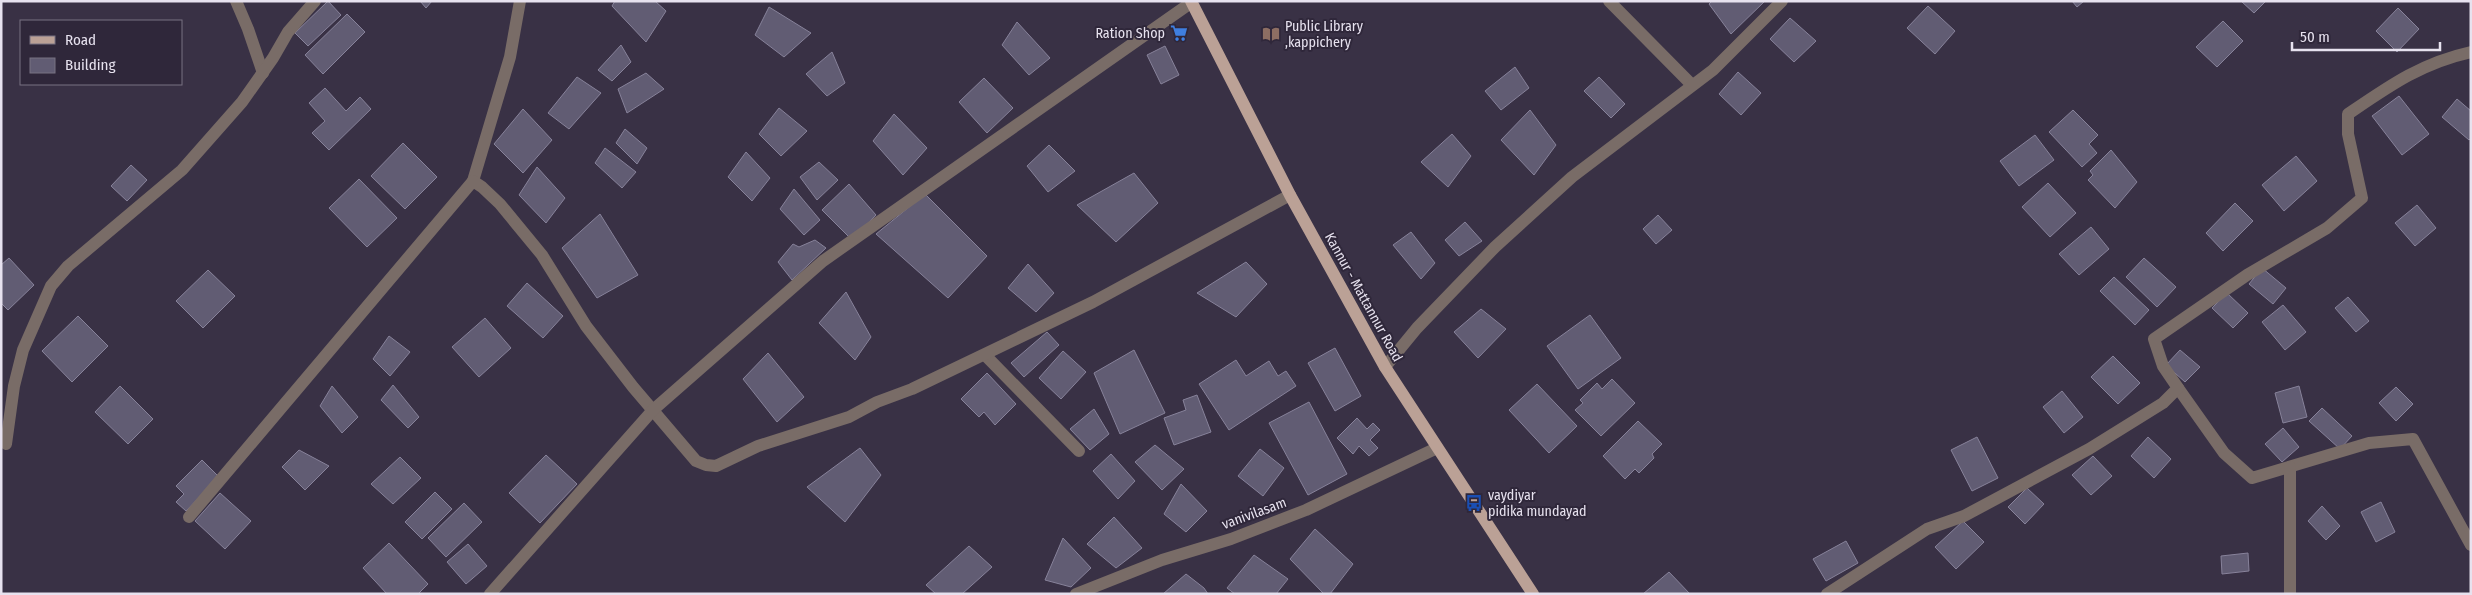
<svg xmlns="http://www.w3.org/2000/svg" width="2472" height="595" viewBox="0 0 2472 595" font-family="'Fira Sans Condensed',sans-serif">
	<rect width="100%" height="100%" fill="#393145"/>
	<g fill="#615c73" stroke="#87829a">
		<path d="M328,1L341,15L308,46L295,33Z"/>
		<path d="M420,1H432L426,8Z"/>
		<path d="M615,1H655L666,11L646,42L612,6Z"/>
		<path d="M1712,1H1765L1731,34L1709,4Z"/>
		<path d="M2072,1H2084L2077,7Z"/>
		<path d="M2241,1H2266L2254,13Z"/>
		<path d="M1928,6L1955,31L1935,54L1907,28Z"/>
		<path d="M769,7L811,33L784,57L755,35Z"/>
		<path d="M2398,8L2419,29L2397,52L2376,31Z"/>
		<path d="M347,14L365,32L323,74L305,55Z"/>
		<path d="M1790,18L1816,41L1794,62L1770,39Z"/>
		<path d="M2223,21L2243,41L2217,67L2196,47Z"/>
		<path d="M1017,22L1050,58L1029,75L1002,45Z"/>
		<path d="M621,45L631,62L612,81L598,70Z"/>
		<path d="M1165,46L1179,75L1161,84L1147,55Z"/>
		<path d="M832,52L845,83L827,96L806,74Z"/>
		<path d="M1515,67L1529,88L1501,110L1485,91Z"/>
		<path d="M1738,72L1761,93L1741,115L1719,94Z"/>
		<path d="M646,73L664,89L627,113L618,89Z"/>
		<path d="M577,77L601,93L569,129L548,113Z"/>
		<path d="M1599,77L1625,104L1611,118L1584,91Z"/>
		<path d="M984,78L1013,108L987,133L959,102Z"/>
		<path d="M325,88L346,111L360,97L371,109L329,150L312,133L325,121L309,103Z"/>
		<path d="M2399,96L2429,134L2402,155L2372,116Z"/>
		<path d="M2457,99L2471,111V138L2469,140L2442,117Z"/>
		<path d="M779,108L807,131L781,156L759,134Z"/>
		<path d="M523,109L552,140L523,173L494,144Z"/>
		<path d="M1530,110L1556,145L1534,175L1501,140Z"/>
		<path d="M2073,110L2098,135L2089,144L2097,153L2082,167L2049,132Z"/>
		<path d="M894,114L927,148L903,175L873,141Z"/>
		<path d="M625,129L647,148L637,164L616,143Z"/>
		<path d="M1452,134L1471,156L1448,187L1421,162Z"/>
		<path d="M2035,135L2054,160L2019,186L2000,161Z"/>
		<path d="M403,143L437,177L405,209L371,176Z"/>
		<path d="M1049,145L1075,171L1048,192L1027,166Z"/>
		<path d="M605,148L636,172L622,188L595,163Z"/>
		<path d="M2111,150L2137,182L2115,208L2088,180L2093,175L2090,171Z"/>
		<path d="M746,152L770,178L752,201L728,177Z"/>
		<path d="M2296,156L2317,181L2284,211L2262,185Z"/>
		<path d="M819,162L838,180L817,200L800,177Z"/>
		<path d="M131,165L147,180L127,201L111,186Z"/>
		<path d="M537,167L565,198L546,223L519,195Z"/>
		<path d="M1134,173L1158,203L1116,242L1077,205Z"/>
		<path d="M359,179L397,218L367,247L329,208Z"/>
		<path d="M2048,183L2076,213L2050,237L2022,207Z"/>
		<path d="M849,184L876,215L852,240L822,210Z"/>
		<path d="M794,189L820,220L804,235L780,209Z"/>
		<path d="M925,194L987,256L948,298L876,234Z"/>
		<path d="M2235,203L2253,221L2223,251L2206,233Z"/>
		<path d="M2417,205L2436,228L2415,246L2395,223Z"/>
		<path d="M600,214L638,275L597,298L562,248Z"/>
		<path d="M1658,215L1672,230L1656,244L1643,229Z"/>
		<path d="M1465,222L1482,241L1459,256L1445,240Z"/>
		<path d="M2091,227L2109,249L2079,275L2059,254Z"/>
		<path d="M1411,232L1435,263L1421,279L1393,245Z"/>
		<path d="M815,240L826,248L792,280L778,262L793,244L799,247Z"/>
		<path d="M9,258L34,285L8,310L1,303V265Z"/>
		<path d="M2144,258L2176,287L2157,307L2126,277Z"/>
		<path d="M1246,262L1267,284L1236,317L1197,293Z"/>
		<path d="M1028,264L1054,293L1036,312L1008,288Z"/>
		<path d="M2262,268L2286,288L2273,304L2249,284Z"/>
		<path d="M208,270L235,296L203,328L176,301Z"/>
		<path d="M2114,277L2149,310L2135,325L2100,291Z"/>
		<path d="M527,283L563,316L543,338L507,306Z"/>
		<path d="M846,292L871,337L855,360L819,323Z"/>
		<path d="M2227,293L2248,313L2233,328L2212,308Z"/>
		<path d="M2348,297L2369,321L2356,332L2335,308Z"/>
		<path d="M2283,305L2306,332L2285,350L2262,322Z"/>
		<path d="M1481,309L1506,329L1478,358L1454,332Z"/>
		<path d="M1590,315L1621,358L1578,389L1547,346Z"/>
		<path d="M78,316L108,346L72,382L42,351Z"/>
		<path d="M485,318L511,348L479,377L452,347Z"/>
		<path d="M1047,332L1059,345L1024,377L1011,363Z"/>
		<path d="M389,336L410,352L390,376L373,359Z"/>
		<path d="M1335,348L1361,396L1335,411L1308,363Z"/>
		<path d="M1134,350L1165,413L1120,434L1094,373Z"/>
		<path d="M2180,350L2200,367L2185,382L2166,365Z"/>
		<path d="M1063,351L1086,372L1061,399L1039,378Z"/>
		<path d="M768,353L804,397L777,422L743,379Z"/>
		<path d="M2113,356L2140,383L2118,404L2091,377Z"/>
		<path d="M1236,360L1246,376L1269,361L1278,376L1286,371L1296,386L1229,430L1199,384Z"/>
		<path d="M987,373L1016,404L995,425L984,412L979,417L961,399Z"/>
		<path d="M1612,379L1635,403L1601,436L1575,410L1583,403L1580,400L1597,383L1602,389Z"/>
		<path d="M1537,384L1577,426L1549,453L1509,410Z"/>
		<path d="M393,385L419,417L408,428L381,400Z"/>
		<path d="M120,386L153,419L128,444L95,412Z"/>
		<path d="M332,386L358,417L342,433L320,406Z"/>
		<path d="M2299,386L2307,417L2283,423L2275,393Z"/>
		<path d="M2396,387L2413,404L2396,421L2379,403Z"/>
		<path d="M2062,391L2083,417L2064,433L2043,407Z"/>
		<path d="M1197,395L1211,432L1174,445L1164,418L1186,410L1183,400Z"/>
		<path d="M1309,402L1347,474L1308,495L1269,423Z"/>
		<path d="M2322,408L2352,436L2340,449L2309,421Z"/>
		<path d="M1094,409L1109,434L1090,450L1070,429Z"/>
		<path d="M1357,418L1367,429L1373,423L1380,430L1370,440L1378,448L1369,456L1359,446L1353,454L1337,438Z"/>
		<path d="M1638,421L1662,444L1652,454L1654,458L1639,473L1635,469L1625,479L1603,456Z"/>
		<path d="M2283,428L2299,447L2282,462L2265,444Z"/>
		<path d="M1977,437L1998,478L1972,491L1951,450Z"/>
		<path d="M2148,437L2171,459L2154,478L2131,456Z"/>
		<path d="M1155,445L1184,469L1162,490L1135,462Z"/>
		<path d="M860,448L881,475L845,522L807,487Z"/>
		<path d="M1260,449L1284,468L1263,496L1238,476Z"/>
		<path d="M299,450L329,466L305,490L282,467Z"/>
		<path d="M1111,454L1135,481L1118,499L1093,471Z"/>
		<path d="M546,455L577,484L540,523L509,493Z"/>
		<path d="M2093,456L2112,476L2091,495L2072,475Z"/>
		<path d="M400,457L421,478L393,504L371,484Z"/>
		<path d="M202,460L219,477L186,511L176,502L184,494L176,486Z"/>
		<path d="M1181,484L1207,511L1186,532L1164,514Z"/>
		<path d="M2027,488L2044,504L2025,524L2008,507Z"/>
		<path d="M435,492L452,509L422,539L405,522Z"/>
		<path d="M220,493L251,521L225,549L195,521Z"/>
		<path d="M2381,502L2395,532L2376,542L2361,512Z"/>
		<path d="M464,503L482,522L446,557L428,538Z"/>
		<path d="M2322,506L2340,526L2326,540L2308,521Z"/>
		<path d="M1114,517L1142,548L1116,568L1087,544Z"/>
		<path d="M1963,521L1984,542L1956,569L1935,547Z"/>
		<path d="M1315,529L1353,564L1330,594H1324L1290,559Z"/>
		<path d="M1063,538L1091,568L1071,587L1045,580Z"/>
		<path d="M1846,541L1858,563L1826,581L1813,559Z"/>
		<path d="M389,543L428,584L418,594H387L363,568Z"/>
		<path d="M468,544L487,566L466,584L447,562Z"/>
		<path d="M969,546L992,567L962,594H936L926,585Z"/>
		<path d="M2248,553L2249,571L2222,574L2221,556Z"/>
		<path d="M1254,555L1288,579L1276,594H1235L1227,588Z"/>
		<path d="M1669,572L1690,594H1643Z"/>
		<path d="M1186,574L1204,588L1208,594H1163Z"/>
	</g>
	<g fill="none" stroke-linecap="round" stroke-linejoin="round">
		<g stroke="#796c67" stroke-width="12">
			<path d="M236,1L248,29L263,73"/>
			<path d="M1609,1L1692,85"/>
			<path d="M473,181L510,57L520,1"/>
			<path d="M985,355L1079,451"/>
			<path d="M1385,367L1417,328L1495,247L1572,177L1713,70L1782,1"/>
			<path d="M2178,388L2224,453L2252,478L2369,443L2413,439L2471,545"/>
			<path d="M6,444L14,386L23,350L51,286L68,266L182,170L242,102L273,58L288,32L315,1"/>
			<path d="M189,517L473,181L482,187L500,204L542,255L586,326L633,387L696,461L706,465L716,466L758,446L849,417L877,402L912,389L1093,302L1290,195"/>
			<path d="M490,594L653,410L823,261L1192,2"/>
			<path d="M1076,594L1162,560L1231,539L1306,510L1437,448"/>
			<path d="M1827,594L1927,529L1964,516L2089,449L2163,403L2178,388L2163,366L2154,339L2247,275L2327,228L2362,198L2348,134V114C2389,86 2421,63 2471,52"/>
			<path d="M2290,594V467"/>
		</g>
		<path stroke="#bba196" stroke-width="12" d="M1191,1L1290,195L1385,367L1533,594"/>
	</g>
	<defs>
		<g id="supermarket-bare" transform="scale(1.35)"><path d="M-6-5.5h2.5l.6 2H6L4.5 2H-2.5L-4.4-4H-6ZM-1.5 3.2a1.3 1.3 0 1 0 .1 0ZM3 3.2a1.3 1.3 0 1 0 .1 0Z" fill="#3f7fe0" stroke="#2f273a" stroke-width="2.5" paint-order="stroke"/></g>
		<g id="library-bare" transform="scale(1.35)"><path d="M-6-4Q-3-5.5-.7-3.5V5Q-3 3-6 4ZM6-4Q3-5.5 .7-3.5V5Q3 3 6 4Z" fill="#8d6e63" stroke="#2f273a" stroke-width="2.5" paint-order="stroke"/></g>
		<g id="bus-bare" transform="scale(1.35)"><path d="M-5-6H5V4H4V6H2V4H-2V6H-4V4H-5ZM-3.5-4V0h7V-4ZM-3.5 1.2v1.5H-2V1.2ZM2 1.2v1.5H3.5V1.2Z" fill="#1a4fb4" stroke="#2f273a" stroke-width="2.5" paint-order="stroke"/></g>
	</defs>
	<g fill-rule="evenodd">
		<use href="#supermarket-bare" x="1179" y="33"/>
		<use href="#library-bare" x="1271" y="34"/>
		<use href="#bus-bare" x="1474" y="503"/>
	</g>
	<g text-anchor="middle" stroke-width="4" stroke-linejoin="round" paint-order="stroke">
		<g font-size="14" fill="#e7e2ef" stroke="#2f273a" text-anchor="start">
			<text x="1285" y="31">Public Library<tspan x="1285" dy="16">,kappichery</tspan></text>
			<text x="1165" y="38" text-anchor="end">Ration Shop</text>
			<text x="1488" y="500">vaydiyar<tspan x="1488" dy="16">pidika mundayad</tspan></text>
		</g>
		<g font-size="14" fill="#e7e2ef" stroke="#2f273a">
			<text transform="translate(1364 297) rotate(61)" y="5">Kannur - Mattannur Road</text>
			<text transform="translate(1254 513) rotate(-20)" y="5">vanivilasam</text>
		</g>
	</g>
	<rect width="2472" height="595" fill="none" stroke="#e7e2ef" stroke-width="5"/>
	<rect x="20" y="20" width="162" height="65" fill="#2f273a" stroke="#797282"/>
	<rect x="30" y="36" width="25" height="8" fill="#bba196" stroke="#797282"/>
	<text x="65" y="45" font-size="15" fill="#e7e2ef">Road</text>
	<rect x="30" y="58" width="25" height="15" fill="#615c73" stroke="#797282"/>
	<text x="65" y="70" font-size="15" fill="#e7e2ef">Building</text>
	<path d="M2292 42v8h148v-8" fill="none" stroke="#e7e2ef" stroke-width="2.5"/>
	<text x="2300" y="42" font-size="15" fill="#e7e2ef" stroke="#2f273a" stroke-width="4" paint-order="stroke">50 m</text>
</svg>
